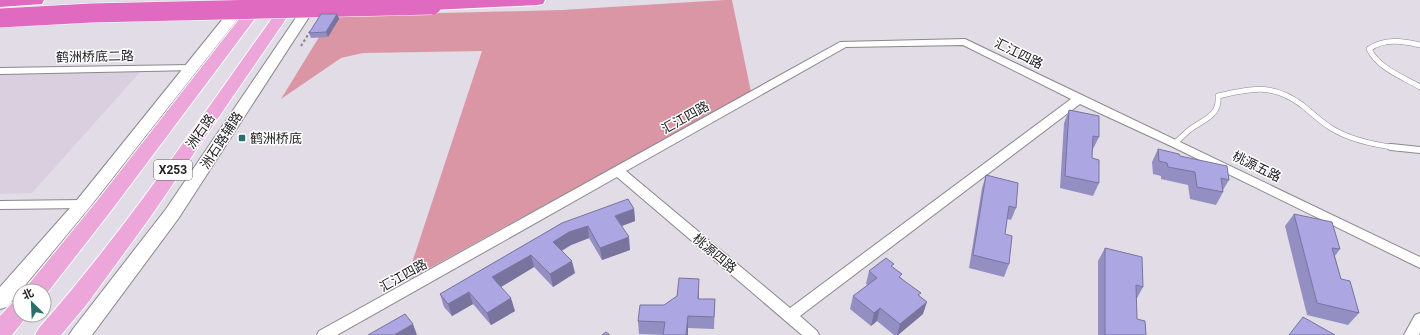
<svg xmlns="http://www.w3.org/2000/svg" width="1420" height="335" viewBox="0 0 1420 335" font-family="Roboto,'Noto Sans SC',sans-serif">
	<rect width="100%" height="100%" fill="#e2dce6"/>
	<path fill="#d9cfde" d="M140,72L32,193L0,194V74Z"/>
	<path fill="#da96a5" d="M725,0H732L751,92L406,281L482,51L363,53L341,58L281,99L332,16L562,10Z"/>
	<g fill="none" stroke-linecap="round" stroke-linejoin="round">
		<g stroke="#8b868e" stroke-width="6">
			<g id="service-far1">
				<path d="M1420,45C1403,41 1384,38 1369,49C1378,68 1403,77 1420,87"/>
				<path d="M1175,143C1181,138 1186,132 1192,128C1205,119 1220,115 1218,96C1251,88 1273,83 1302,105C1312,113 1320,121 1331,128C1350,140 1375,145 1398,148"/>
			</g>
		</g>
		<g stroke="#8b868e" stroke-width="8">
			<path id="service" d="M1391,147L1420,150"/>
		</g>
		<g stroke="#8b868e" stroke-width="2">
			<g id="minor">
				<path d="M965,39L1420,257V268L1171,146L1080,104L800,316L817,331L819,335H802L617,177L337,335H317L319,331L840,42ZM963,45L1071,99L790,308L626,171L846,47Z"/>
				<path d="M191,65L196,68L195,70L0,74V68Z"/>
				<path d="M83,200L87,201L89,204L87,207L83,208L0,209V201Z"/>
				<path d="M1420,313V333L1419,335H1404L1415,315Z"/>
			</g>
		</g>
		<g stroke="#8b868e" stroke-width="2">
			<g id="secondary">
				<path d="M240,0H249L252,3L244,11L89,208L7,307L0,309V287L77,200L234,5Z"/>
				<path d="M308,0H320L178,219L92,335H69L73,329L166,209Z"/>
			</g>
		</g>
		<g stroke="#fff" stroke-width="2">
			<g id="primary">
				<path d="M254,0H269L111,211L44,297V291H25L28,285L97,201Z"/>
				<path d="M285,0H299L149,219L87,304L61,335H35L39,328C129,226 205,111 285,0Z"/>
				<path d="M20,300V315H28L12,335H0V316L12,303Z"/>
			</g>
		</g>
		<g stroke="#fff" stroke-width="2">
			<g id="motorway">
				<path d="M0,0H44L42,4L0,7Z"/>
				<path d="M432,0H545L543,4L537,5L432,10L426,9L424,5L426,1Z"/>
			</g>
		</g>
		<path stroke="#878389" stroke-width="2" stroke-dasharray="2.5 2.5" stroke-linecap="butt" d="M301,46L311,30"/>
		<use href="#service-far1" stroke="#fff" stroke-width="5"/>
		<use href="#service" stroke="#fff" stroke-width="6"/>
		<use href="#minor" fill="#fff" fill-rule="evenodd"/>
		<use href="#secondary" fill="#fff" fill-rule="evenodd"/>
		<use href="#primary" fill="#eca6d9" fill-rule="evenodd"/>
		<use href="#motorway" fill="#e06abf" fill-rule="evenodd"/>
		<g stroke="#fff" stroke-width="20" stroke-linecap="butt">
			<path id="motorway-bridge" d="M0,18L91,13L432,5"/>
		</g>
		<use href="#motorway-bridge" stroke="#e06abf" stroke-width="19"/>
	</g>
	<g fill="#948fc2">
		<path d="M337,14L339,19L328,37L311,38L309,33Z"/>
		<path d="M1069,110L1099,137L1093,149H1092V158L1099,183L1093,196L1060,188L1064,123Z"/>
		<path d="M1158,149L1180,156L1229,180L1223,190V192L1216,205L1190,199L1188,185L1161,179V176L1153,174L1152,162Z"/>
		<path d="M986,175L1016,208L1011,220L1007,219L1005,234L1009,264L1004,277L969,268L982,188Z"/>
		<path d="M634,209L635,221L622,226L630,250L602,260L589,238L571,245L562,251L575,273L553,287L534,267L501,287L515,311L491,325L473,304L452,316L444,307L440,294L562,223Z"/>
		<path d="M1294,214L1340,249L1335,256L1341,279L1359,313L1348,325L1307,315L1285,226Z"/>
		<path d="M1105,248L1143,287L1136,300L1137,319L1146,335H1098V261Z"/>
		<path d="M893,268L901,278L920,296L923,314L898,335H894L877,321L871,326L850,309L853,296L868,285L866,284L869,271Z"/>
		<path d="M699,291V299H715L714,329L688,328L664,335L639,334L638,321L664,305Z"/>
	</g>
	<g fill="#78749e">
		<path d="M337,14L339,19L328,37L326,32Z"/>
		<path d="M634,209L635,221L616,228L615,216Z"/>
		<path d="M588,226L589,238L571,245L555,254L553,242L569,232Z"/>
		<path d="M629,237L630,250L602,260L600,248Z"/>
		<path d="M531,255L534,267L496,290L492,277Z"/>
		<path d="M572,261L575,273L553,287L550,274Z"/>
		<path d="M699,279V291L698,311V299Z"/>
		<path d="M469,292L473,304L452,316L448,304Z"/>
		<path d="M511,298L515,311L491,325L487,313Z"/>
		<path d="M927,302L923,314L898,335H897L900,324Z"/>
		<path d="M880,308L877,321L871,326L874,313Z"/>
		<path d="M688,316V335H686Z"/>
		<path d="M413,324L417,335H394Z"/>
	</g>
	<g fill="#aca6e2" stroke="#78749e">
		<path d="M321,14H337L326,32L309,33Z"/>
		<path d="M1069,110L1099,116V137L1093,136L1092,158L1099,160V183L1065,176Z"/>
		<path d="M1158,149L1179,154L1180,156L1227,166L1229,180L1221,178L1223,192L1197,187L1195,172L1168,167L1167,163L1159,161Z"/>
		<path d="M986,175L1018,183L1016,208L1009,206L1005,234L1012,236L1009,264L973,255Z"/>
		<path d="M628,199L634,209L615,216L629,237L600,248L588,226L569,232L553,242L572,261L550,274L531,255L492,277L511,298L487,313L469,292L448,304L440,294L562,223Z"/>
		<path d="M1294,214L1332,222L1340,249L1332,248L1341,279L1350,281L1359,313L1317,303Z"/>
		<path d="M1105,248L1142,257L1143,287L1136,285L1137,319L1145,321L1146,335H1105Z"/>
		<path d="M886,258L894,264L891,266L902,274L899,277L921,293L918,295L927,302L900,324L880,308L874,313L853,296L877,278L869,271Z"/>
		<path d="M679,278L699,279L698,299H715L714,317L688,316L686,335H663L665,322L638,321L640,305H664L677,296Z"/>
		<path d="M405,314L413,324L394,335H368Z"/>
		<path d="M1303,317L1335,335H1289Z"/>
		<path d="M606,332L610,335H602Z"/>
	</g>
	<rect fill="#287069" stroke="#fff" stroke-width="1.5" x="238" y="134" width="8" height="8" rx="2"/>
	<g text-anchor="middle" stroke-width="3" stroke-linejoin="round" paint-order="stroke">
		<rect fill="#fff" stroke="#646365" stroke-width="1" x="154" y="160" width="38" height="20" rx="3"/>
		<g font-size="12" font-weight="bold" fill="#222023">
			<text x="173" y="174">X253</text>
		</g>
		<g font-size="13" fill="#222023" stroke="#fff">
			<text transform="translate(1019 53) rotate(26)" y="5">汇江四路</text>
			<text transform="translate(95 56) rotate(-1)" y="5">鹤洲桥底二路</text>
			<text transform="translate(685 117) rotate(-29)" y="5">汇江四路</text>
			<text transform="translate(200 131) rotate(-55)" y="5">洲石路</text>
			<text transform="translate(221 140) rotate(-57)" y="5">洲石路辅路</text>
			<text transform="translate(1257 166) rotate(26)" y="5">桃源五路</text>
			<text transform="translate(715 253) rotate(40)" y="5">桃源四路</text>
			<text transform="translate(403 275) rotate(-29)" y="5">汇江四路</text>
		</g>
		<g font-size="13" fill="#222023" stroke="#fff" text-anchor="start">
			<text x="250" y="143">鹤洲桥底</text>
		</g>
	</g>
	<g transform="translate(32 303) rotate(336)"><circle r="19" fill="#ffffff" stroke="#a7a6a7"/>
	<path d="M0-3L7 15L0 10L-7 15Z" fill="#287069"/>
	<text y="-6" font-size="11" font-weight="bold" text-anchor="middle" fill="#222023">北</text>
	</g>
</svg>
